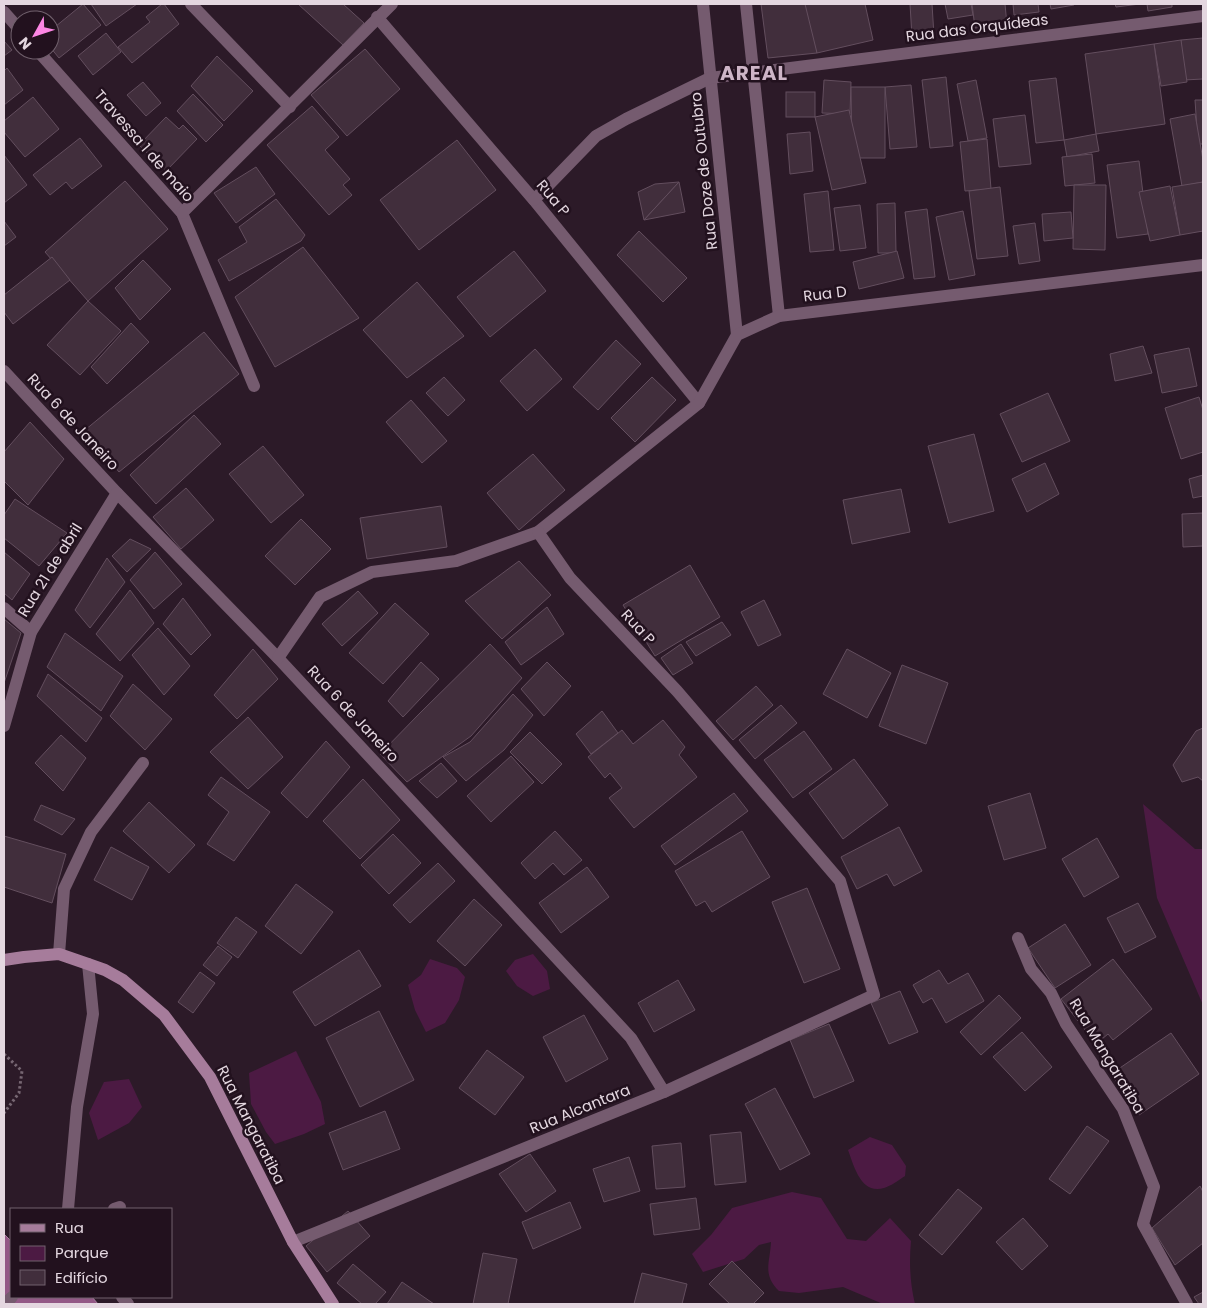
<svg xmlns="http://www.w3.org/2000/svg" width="1207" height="1308" viewBox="0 0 1207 1308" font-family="Poppins,sans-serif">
	<rect width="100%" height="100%" fill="#2c1a28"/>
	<g fill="#4c1a43">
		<path d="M1143,804L1195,849H1203V1005L1157,898Z"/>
		<path d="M533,954L547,971L550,989L533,996L517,986L506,971L515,960Z"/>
		<path d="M430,959L457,968L465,977L459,1000L445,1023L426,1032L415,1010L408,985L421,975Z"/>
		<path d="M296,1051L321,1102L325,1124L304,1134L275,1144L266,1132L251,1104L249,1073Z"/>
		<path d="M129,1079L142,1107L129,1123L98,1140L89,1113L104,1082Z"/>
		<path d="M870,1137L892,1145L906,1166L905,1176C899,1180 891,1186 884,1188C861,1195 854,1166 848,1150Z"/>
		<path d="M792,1192L821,1198L847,1239L866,1241L890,1218L911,1241C909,1263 910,1283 915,1304H883L843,1287L799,1293L779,1291C762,1274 770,1263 771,1242L759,1245L744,1259L703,1272L692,1254L711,1235L732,1208Z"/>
	</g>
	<path fill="#935886" stroke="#ab7ea1" d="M4,1234L11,1241V1297H92L98,1304H4Z"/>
	<g fill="#412e3c" stroke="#634e5e">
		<path d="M83,4L101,25L59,58L50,47V31Z"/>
		<path d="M91,4H137L106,26Z"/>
		<path d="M162,4H164L179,24L132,63L118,47L150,22L146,17Z"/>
		<path d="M298,4H343L364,23L343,45Z"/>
		<path d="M761,4H811L817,53L768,58Z"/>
		<path d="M805,4H865L873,40L817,53Z"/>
		<path d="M910,4H932L934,36L912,37Z"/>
		<path d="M945,4H971L973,15L948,19Z"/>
		<path d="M972,4H1005L1007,25L975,28Z"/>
		<path d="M1013,4H1038L1039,12L1014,15Z"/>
		<path d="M1050,4H1074V5L1051,9Z"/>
		<path d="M1115,4H1140L1116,7Z"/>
		<path d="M1147,4H1172V7L1148,11Z"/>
		<path d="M106,33L121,52L93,75L78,56Z"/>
		<path d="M1203,38V79L1184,80L1181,40Z"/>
		<path d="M1181,40L1187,82L1161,86L1154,44Z"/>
		<path d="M4,41L12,50L4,56Z"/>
		<path d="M1154,44L1165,124L1096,134L1085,54Z"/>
		<path d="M365,49L400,89L347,136L311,95Z"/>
		<path d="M217,56L253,91L224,121L191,86Z"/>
		<path d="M7,68L23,90L4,105V71Z"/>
		<path d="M946,77L953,146L930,148L922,80Z"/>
		<path d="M1056,78L1064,140L1036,143L1029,81Z"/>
		<path d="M824,80L851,82L850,114L822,113Z"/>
		<path d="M976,80L987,138L968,141L957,84Z"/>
		<path d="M143,82L161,103L146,116L127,95Z"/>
		<path d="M911,85L917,147L890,149L885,87Z"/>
		<path d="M851,87H885V158H852Z"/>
		<rect x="786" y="92" width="29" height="25"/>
		<path d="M193,94L223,125L206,142L177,111Z"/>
		<path d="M33,97L59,129L25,157L4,132V121Z"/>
		<path d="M1195,100H1203V144H1198Z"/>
		<path d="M312,106L339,137L325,150L350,179L343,185L352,195L329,215L267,145Z"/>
		<path d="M849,110L866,183L832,190L815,117Z"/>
		<path d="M1195,114L1203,160V182L1182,186L1170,119Z"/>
		<path d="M1025,115L1031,164L999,167L993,119Z"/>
		<path d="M166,117L179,129L183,125L197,139L166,171L139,145Z"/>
		<path d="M810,132L813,171L790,174L787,134Z"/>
		<path d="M1096,134L1099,151L1067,157L1064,140Z"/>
		<path d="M80,138L102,166L72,189L66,182L50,195L33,175Z"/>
		<path d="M987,139L991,189L965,191L960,142Z"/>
		<path d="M457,140L496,190L419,250L380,200Z"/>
		<path d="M1092,154L1095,183L1065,186L1062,157Z"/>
		<path d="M4,155L27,185L4,203Z"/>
		<path d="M1139,161L1148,234L1117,238L1107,165Z"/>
		<path d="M256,167L275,194L236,223L214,193Z"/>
		<path d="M125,181L168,229L88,301L45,252Z"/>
		<path d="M679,182L644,220L638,192L655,184Z"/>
		<path d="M679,182L685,212L644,220Z"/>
		<path d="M1203,182V231L1180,235L1172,187Z"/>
		<path d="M1074,185H1106L1105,250L1073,249Z"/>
		<path d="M1170,186L1180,235L1150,241L1139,192Z"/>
		<path d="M1000,187L1008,256L977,259L969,191Z"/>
		<path d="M828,191L834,250L810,252L804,194Z"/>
		<path d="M276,199L305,235L301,241L229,281L218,260L247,242L239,227Z"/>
		<path d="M895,203L896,253H878L877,204Z"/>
		<path d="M860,205L866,248L840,251L834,208Z"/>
		<path d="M927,209L935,277L914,279L905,212Z"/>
		<path d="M963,211L975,275L949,280L936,217Z"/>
		<path d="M1071,212L1073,238L1044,241L1042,214Z"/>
		<path d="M4,221L16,237L4,246Z"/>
		<path d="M1035,223L1040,261L1019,264L1013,226Z"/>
		<path d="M639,231L687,278L663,302L617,255Z"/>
		<path d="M303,247L359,318L275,367L235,297Z"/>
		<path d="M514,251L546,291L490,337L457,297Z"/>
		<path d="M897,251L904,278L859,289L853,262Z"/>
		<path d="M52,257L70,280L13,324L4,312V295Z"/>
		<path d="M143,260L171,289L140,320L115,288Z"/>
		<path d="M417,282L464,336L407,378L363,330Z"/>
		<path d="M88,301L121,331L80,375L47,345Z"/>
		<path d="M131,323L149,342L107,384L91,367Z"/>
		<path d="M204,332L239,374L119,472L85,430Z"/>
		<path d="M616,340L641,364L598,410L573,387Z"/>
		<path d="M1143,346L1152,373L1115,381L1110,354Z"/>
		<path d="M1189,348L1197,386L1162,393L1154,355Z"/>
		<path d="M535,349L562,379L527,411L500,381Z"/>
		<path d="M444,377L465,400L448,416L426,393Z"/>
		<path d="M652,377L676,400L635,442L611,418Z"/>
		<path d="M1048,393L1070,441L1022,462L1000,414Z"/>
		<path d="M1199,397L1203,410V452L1181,459L1165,408Z"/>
		<path d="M411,400L447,441L422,463L386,422Z"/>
		<path d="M194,415L221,444L156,504L130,475Z"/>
		<path d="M30,422L64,459L28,505L4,481V452Z"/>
		<path d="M974,434L994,511L949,523L928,446Z"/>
		<path d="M263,446L304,495L271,523L229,474Z"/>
		<path d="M533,454L565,490L519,530L487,493Z"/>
		<path d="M1045,463L1059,494L1027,512L1012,479Z"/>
		<path d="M1203,475V496L1193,498L1189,479Z"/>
		<path d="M186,488L214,520L181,549L153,517Z"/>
		<path d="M901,489L910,532L852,544L843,500Z"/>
		<path d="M15,499L67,533L39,566L4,538V515Z"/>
		<path d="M441,506L447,547L367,559L360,518Z"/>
		<path d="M1203,513V546L1183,547L1182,514Z"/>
		<path d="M301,519L331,549L295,585L265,556Z"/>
		<path d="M130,539L151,549L127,572L112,556Z"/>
		<path d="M4,552L30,574L12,600L4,593Z"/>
		<path d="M155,552L182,584L154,609L130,580Z"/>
		<path d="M107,558L125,582L90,628L75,610Z"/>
		<path d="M519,561L551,595L502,639L465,601Z"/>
		<path d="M690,565L720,617L655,656L623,605Z"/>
		<path d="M130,590L154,623L120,661L96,634Z"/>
		<path d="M358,591L378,613L342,646L322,624Z"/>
		<path d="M183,598L211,635L191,655L163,624Z"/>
		<path d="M764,600L781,635L758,646L741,612Z"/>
		<path d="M395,603L429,634L383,684L349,653Z"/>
		<path d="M547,607L564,634L521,665L505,642Z"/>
		<path d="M4,619L21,633L4,683Z"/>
		<path d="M722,622L731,635L696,656L686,642Z"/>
		<path d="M158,628L190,666L164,695L132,655Z"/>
		<path d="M65,633L123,676L101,711L47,667Z"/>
		<path d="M490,644L522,678L471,736L407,782L380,754L420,713Z"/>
		<path d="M681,644L693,663L673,675L661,658Z"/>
		<path d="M253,649L278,679L237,719L214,695Z"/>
		<path d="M847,649L891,673L867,718L823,694Z"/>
		<path d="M421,662L439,679L403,717L388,701Z"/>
		<path d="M547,662L571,686L544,716L521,689Z"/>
		<path d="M902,665L948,683L926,744L879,726Z"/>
		<path d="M48,674L102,718L86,742L37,696Z"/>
		<path d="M133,684L172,719L145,750L110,716Z"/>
		<path d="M756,686L773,705L733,740L716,721Z"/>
		<path d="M513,694L533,715L504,750L466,781L443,757L470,742Z"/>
		<path d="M781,705L797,723L755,759L739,740Z"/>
		<path d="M602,711L618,733L591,754L576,734Z"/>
		<path d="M248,717L283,757L248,789L210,752Z"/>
		<path d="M663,720L685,747L679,755L697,777L634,828L609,798L622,788L610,773L605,778L588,757L622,730L633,744Z"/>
		<path d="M1203,728V781L1198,777L1182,782L1173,765L1196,731Z"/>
		<path d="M804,731L832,769L793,798L764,760Z"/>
		<path d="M530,732L562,764L542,784L510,752Z"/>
		<path d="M61,735L86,758L63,791L35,763Z"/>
		<path d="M326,741L350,767L307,818L281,793Z"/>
		<path d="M511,756L534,782L491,822L467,796Z"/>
		<path d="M854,759L888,805L843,839L809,793Z"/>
		<path d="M441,763L457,781L437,798L419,781Z"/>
		<path d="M221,777L270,812L234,861L207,844L229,812L208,795Z"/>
		<path d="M363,779L400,820L360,859L323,821Z"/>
		<path d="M734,793L748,811L675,865L661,846Z"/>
		<path d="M1030,793L1046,848L1004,860L988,806Z"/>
		<path d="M149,802L195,845L169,873L123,831Z"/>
		<path d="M41,805L75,819L62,835L34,820Z"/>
		<path d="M899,827L922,871L894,886L887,874L857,889L841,857Z"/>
		<path d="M555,831L582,860L564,875L553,863L535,879L521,863Z"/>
		<path d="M742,831L770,877L712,912L705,901L696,906L675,871Z"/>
		<path d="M393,834L421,863L389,894L361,865Z"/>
		<path d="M4,836L66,854L52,903L4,887Z"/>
		<path d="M1097,838L1119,877L1084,897L1062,859Z"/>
		<path d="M111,847L149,867L132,900L94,880Z"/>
		<path d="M438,863L455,881L410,923L393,905Z"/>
		<path d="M587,867L609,897L561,933L539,903Z"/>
		<path d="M296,884L333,912L301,954L265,926Z"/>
		<path d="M807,888L840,969L804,983L772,902Z"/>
		<path d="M474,899L502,925L465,966L437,941Z"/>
		<path d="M1138,903L1156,937L1125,953L1107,918Z"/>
		<path d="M236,917L257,932L238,958L217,943Z"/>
		<path d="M1065,924L1091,965L1055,988L1028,948Z"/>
		<path d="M218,946L232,957L217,976L203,965Z"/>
		<path d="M359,950L381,986L315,1026L293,992Z"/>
		<path d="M1113,959L1152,1009L1113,1040L1108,1034L1096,1044L1061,999Z"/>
		<path d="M939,970L948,984L968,973L984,1001L946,1023L932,998L923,1003L913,985Z"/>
		<path d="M200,972L215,983L193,1013L178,1002Z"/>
		<path d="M678,980L695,1010L654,1032L638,1003Z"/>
		<path d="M900,991L918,1032L889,1044L871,1003Z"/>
		<path d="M999,995L1021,1018L981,1055L960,1032Z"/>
		<path d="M379,1011L414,1080L360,1107L326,1038Z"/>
		<path d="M584,1015L608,1059L566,1082L543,1037Z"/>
		<path d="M829,1024L854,1081L814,1098L790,1040Z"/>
		<path d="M1022,1032L1052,1067L1025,1091L993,1057Z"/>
		<path d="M1171,1033L1199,1074L1139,1115L1111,1074Z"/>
		<path d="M487,1050L524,1077L495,1115L459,1088Z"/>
		<path d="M775,1088L810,1154L780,1170L745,1104Z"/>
		<path d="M385,1111L400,1149L343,1170L329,1133Z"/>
		<path d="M1087,1126L1109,1141L1070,1194L1049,1179Z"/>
		<path d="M741,1132L746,1182L715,1185L710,1135Z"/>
		<path d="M681,1143L685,1187L656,1189L652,1146Z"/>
		<path d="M530,1154L556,1191L526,1212L499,1174Z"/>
		<path d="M629,1157L640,1191L604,1202L593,1169Z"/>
		<path d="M1200,1186L1203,1192V1243L1175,1265L1152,1228Z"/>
		<path d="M958,1189L982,1208L942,1255L919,1235Z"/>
		<path d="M696,1198L700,1229L654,1235L650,1204Z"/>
		<path d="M570,1202L581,1228L533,1249L522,1222Z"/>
		<path d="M348,1211L370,1236L327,1272L306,1246Z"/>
		<path d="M1023,1218L1048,1246L1022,1270L996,1242Z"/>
		<path d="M483,1253L517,1259L508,1304H473Z"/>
		<path d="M732,1261L764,1293L753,1304H730L709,1284Z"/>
		<path d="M353,1264L386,1292L375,1304H362L337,1283Z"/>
		<path d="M642,1273L687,1284L682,1304H634Z"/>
		<path d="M402,1282L434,1304H387Z"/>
		<path d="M1203,1292V1304H1199L1194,1297Z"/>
	</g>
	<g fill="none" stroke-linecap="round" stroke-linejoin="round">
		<path stroke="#766672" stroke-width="3" stroke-dasharray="2.5 2.5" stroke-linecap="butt" d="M4,1054L22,1071L19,1093L4,1113"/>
		<path stroke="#755b6f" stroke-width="12" d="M59,954L64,889L91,832L143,763"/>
		<g stroke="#755b6f" stroke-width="12">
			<path d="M191,4L290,107"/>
			<path d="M703,4L737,335"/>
			<path d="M746,4L779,316"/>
			<path d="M4,12L20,30"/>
			<path d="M377,17L534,200L699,403"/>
			<path d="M37,50L182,213L254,386"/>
			<path d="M534,200L596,136L626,119L710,78L1203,16"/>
			<path d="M182,213L392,4"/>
			<path d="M4,371L117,493L278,658L631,1038L664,1092"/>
			<path d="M4,608L31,632"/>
			<path d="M278,658L320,597L372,572L456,561L538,532L699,403L737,335L779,316L1203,265"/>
			<path d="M4,726L31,632L117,493"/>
			<path d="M1018,938L1031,969L1051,993L1066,1024L1123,1109L1154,1187L1143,1224L1187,1304"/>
			<path d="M68,1209L77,1107L93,1014L88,964"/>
			<path d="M114,1209L120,1207"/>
			<path d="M293,1242L664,1092L874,995L840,881L677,691L570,578L538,532"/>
			<path d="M122,1297L128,1304"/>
			<path d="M5,1304L12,1297"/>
		</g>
		<path stroke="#a67c9b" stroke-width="12" d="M4,960L24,957L59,954L88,964L105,970L123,980L164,1015L210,1077L293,1242L333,1304"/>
	</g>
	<g text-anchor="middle" stroke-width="5" stroke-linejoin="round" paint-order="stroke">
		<g font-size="15" fill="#e4d7e0" stroke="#22111e">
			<text transform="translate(977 28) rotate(-7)" y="5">Rua das Orquídeas</text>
			<text transform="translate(144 146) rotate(49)" y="5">Travessa 1 de maio</text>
			<text transform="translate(704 171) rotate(-96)" y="5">Rua Doze de Outubro</text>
			<text transform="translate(553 198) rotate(50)" y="5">Rua P</text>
			<text transform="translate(825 294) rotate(-7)" y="5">Rua D</text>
			<text transform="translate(73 422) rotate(47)" y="5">Rua 6 de Janeiro</text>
			<text transform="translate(50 570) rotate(-58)" y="5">Rua 21 de abril</text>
			<text transform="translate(638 627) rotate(47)" y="5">Rua P</text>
			<text transform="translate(353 714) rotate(47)" y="5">Rua 6 de Janeiro</text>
			<text transform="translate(1107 1056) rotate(59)" y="5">Rua Mangaratiba</text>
			<text transform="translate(580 1109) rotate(-22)" y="5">Rua Alcantara</text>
			<text transform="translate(251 1125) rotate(63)" y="5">Rua Mangaratiba</text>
		</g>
		<g font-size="20" font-weight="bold" letter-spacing="1" fill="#ceb5c7" stroke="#22111e">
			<text x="754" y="80">AREAL</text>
		</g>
	</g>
	<rect width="1207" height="1308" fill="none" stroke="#e4d7e0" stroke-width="10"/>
	<rect x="10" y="1208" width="162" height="90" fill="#22111e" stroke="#70606c"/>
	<rect x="20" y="1224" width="25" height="8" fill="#a67c9b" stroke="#70606c"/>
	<text x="55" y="1233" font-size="15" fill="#e4d7e0">Rua</text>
	<rect x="20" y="1246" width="25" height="15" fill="#4c1a43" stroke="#70606c"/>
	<text x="55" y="1258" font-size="15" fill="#e4d7e0">Parque</text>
	<rect x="20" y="1270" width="25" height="15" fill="#412e3c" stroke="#70606c"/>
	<text x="55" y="1283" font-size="15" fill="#e4d7e0">Edifício</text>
	<g transform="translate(35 35) rotate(230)"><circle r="24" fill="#22111e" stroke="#70606c"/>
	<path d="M0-4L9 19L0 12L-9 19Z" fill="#fc86e3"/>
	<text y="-8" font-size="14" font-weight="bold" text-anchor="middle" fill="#e4d7e0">N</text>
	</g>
</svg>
